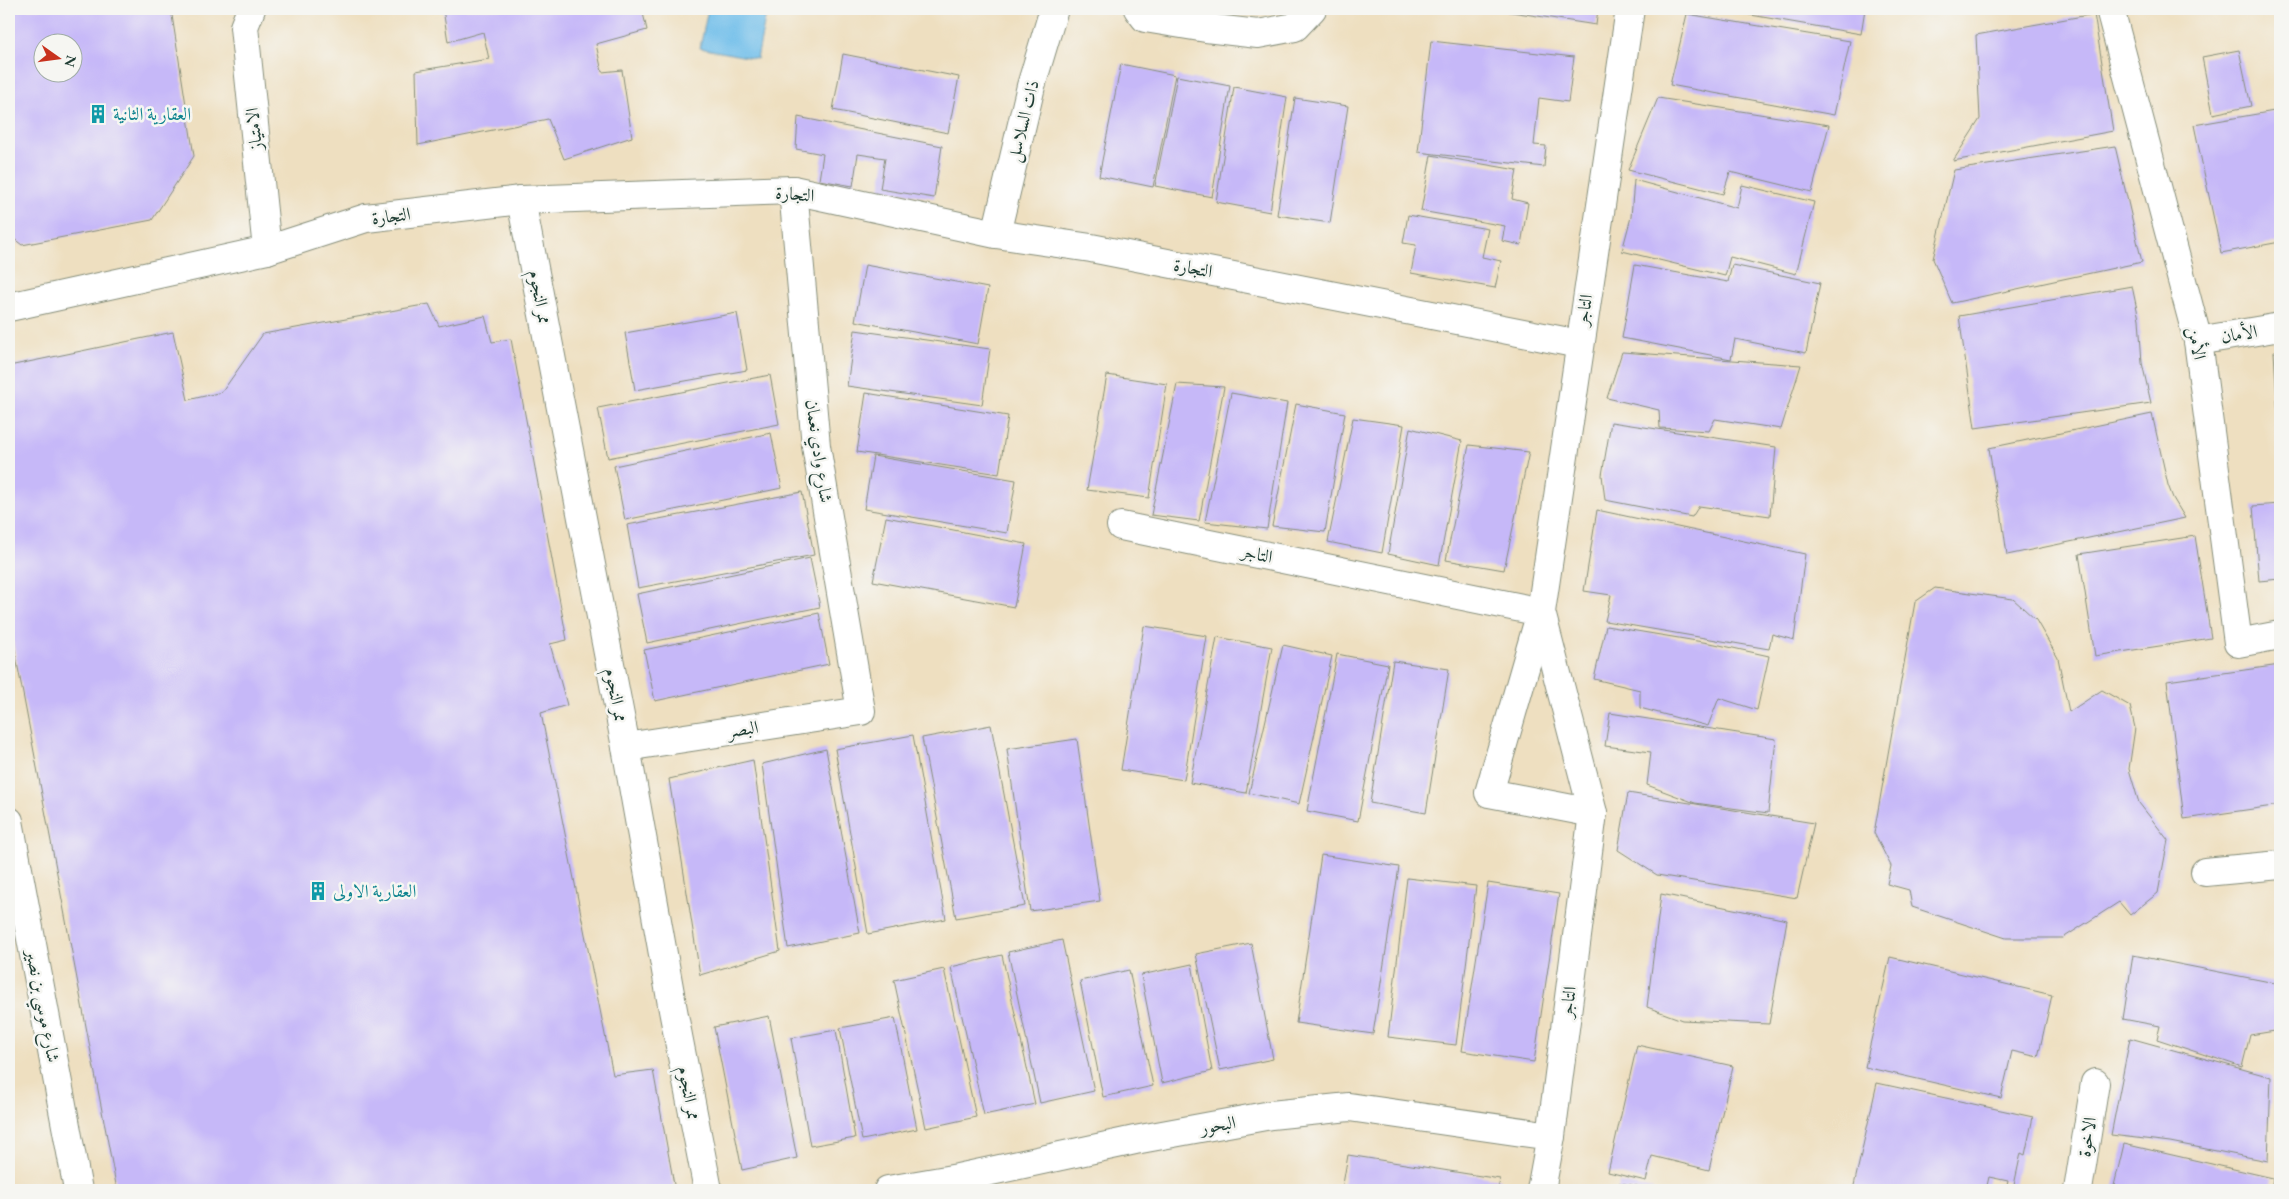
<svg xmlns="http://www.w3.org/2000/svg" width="2289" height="1199" viewBox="0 0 2289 1199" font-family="'EB Garamond',Amiri,serif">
	<rect width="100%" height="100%" fill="#f6f6f2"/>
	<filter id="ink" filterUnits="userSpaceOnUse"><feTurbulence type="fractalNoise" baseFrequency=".02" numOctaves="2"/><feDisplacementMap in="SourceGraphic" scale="10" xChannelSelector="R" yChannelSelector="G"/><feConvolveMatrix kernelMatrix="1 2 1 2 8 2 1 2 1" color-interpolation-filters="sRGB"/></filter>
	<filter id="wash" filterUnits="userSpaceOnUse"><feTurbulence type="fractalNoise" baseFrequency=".0096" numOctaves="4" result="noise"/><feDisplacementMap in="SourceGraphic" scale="20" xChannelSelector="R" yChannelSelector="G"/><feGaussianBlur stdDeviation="1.12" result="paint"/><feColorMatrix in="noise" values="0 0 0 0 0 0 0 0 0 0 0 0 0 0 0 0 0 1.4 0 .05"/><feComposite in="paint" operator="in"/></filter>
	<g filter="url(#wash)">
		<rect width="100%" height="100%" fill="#eedfc0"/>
		<path fill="#6fbeea" stroke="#477e8f" d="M708,9H767L757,59L700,48Z"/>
		<g id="blocks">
			<g fill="#c6b8f8" fill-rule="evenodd">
				<path d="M9,9H171L194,156L152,220L22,245L9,235ZM42,42H72V72H42Z"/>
				<path d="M443,9H642L647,30L596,44L602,72L622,70L632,137L564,159L548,119L418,145L416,71L489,59L483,32L448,42Z"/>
				<path d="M1492,9H1598L1596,25Z"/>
				<path d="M1716,9H1865L1861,34Z"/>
				<path d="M1687,14L1850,41L1834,115L1670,85Z"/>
				<path d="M2094,14L2113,131L1953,161L1980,119L1976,35Z"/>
				<path d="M1431,41L1574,57L1568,102L1539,98L1534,145L1546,146L1544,167L1418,152Z"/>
				<path d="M2239,50L2251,106L2213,114L2202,57Z"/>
				<path d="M843,54L959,77L948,133L833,110Z"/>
				<path d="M1121,64L1175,75L1153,187L1099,176Z"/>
				<path d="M1177,76L1230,86L1212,197L1155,186Z"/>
				<path d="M1234,87L1287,97L1270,212L1216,202Z"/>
				<path d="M1295,98L1348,106L1330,223L1277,215Z"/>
				<path d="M1658,98L1829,125L1812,192L1730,172L1723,194L1628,170Z"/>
				<path d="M2280,110V242L2221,253L2194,125Z"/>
				<path d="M798,117L942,146L934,198L880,189L885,158L858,154L853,186L819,180L823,154L796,149Z"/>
				<path d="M2115,146L2142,262L1952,303L1933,259L1954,170Z"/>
				<path d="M1431,155L1517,170L1512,199L1528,203L1521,245L1502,241L1505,226L1421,211Z"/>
				<path d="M1634,180L1737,208L1742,185L1814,202L1796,274L1730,257L1725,276L1622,251L1631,217Z"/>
				<path d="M1408,215L1488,229L1482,257L1501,261L1495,288L1411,273L1416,245L1403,243Z"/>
				<path d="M865,265L988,288L978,344L855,321Z"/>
				<path d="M1635,265L1728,282L1732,265L1820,283L1806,353L1735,339L1731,359L1622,338Z"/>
				<path d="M2132,286L2139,319L2142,363L2151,403L1975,428L1959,316Z"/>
				<path d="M429,304L439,326L485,316L492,342L511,339L567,640L550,644L567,705L541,713L613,1075L653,1070L675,1190H117L9,620V366L173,332L188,400L222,392L263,334Z"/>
				<path d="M737,313L747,370L635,390L625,333Z"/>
				<path d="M855,330L990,349L982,405L847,386Z"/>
				<path d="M1622,352L1801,365L1781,429L1715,419L1709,431L1660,428L1659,410L1607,398Z"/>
				<path d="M2274,352H2280V435H2279Z"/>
				<path d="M770,375L779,424L608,458L598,408Z"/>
				<path d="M1107,375L1167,384L1149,498L1087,490Z"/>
				<path d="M1177,384L1224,387L1199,521L1151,515Z"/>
				<path d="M866,393L1008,416L999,474L857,452Z"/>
				<path d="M1231,393L1287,403L1267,529L1205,522Z"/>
				<path d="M1296,404L1345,413L1325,532L1272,526Z"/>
				<path d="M2152,414L2168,485L2173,498L2185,518L2007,555L2001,511L1997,501L1989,448Z"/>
				<path d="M1353,418L1404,425L1382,553L1328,542Z"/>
				<path d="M1611,422L1776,447L1770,516L1699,506L1692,517L1605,500L1602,475Z"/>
				<path d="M1410,428L1462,441L1439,565L1388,554Z"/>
				<path d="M771,433L782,488L625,520L614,466Z"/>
				<path d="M1469,445L1529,452L1504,570L1446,560Z"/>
				<path d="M873,456L1016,480L1007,533L864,509Z"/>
				<path d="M802,492L814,555L638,588L627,525Z"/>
				<path d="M2280,504V579L2259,581L2253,506Z"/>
				<path d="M1597,510L1805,554L1794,640L1772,634L1769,649L1605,621L1611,595L1584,591Z"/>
				<path d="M886,517L1026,544L1014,607L873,581Z"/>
				<path d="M2195,536L2211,638L2095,656L2079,554Z"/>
				<path d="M810,558L820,607L647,643L637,594Z"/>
				<path d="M1935,588L2013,599L2022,607L2036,620L2058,658L2069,712L2102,690L2130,706L2135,728L2129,769L2139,803L2168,840L2158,893L2130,915L2119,902L2063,938H2006L1912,907L1909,890L1887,884L1891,866L1874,833L1915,602Z"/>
				<path d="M819,613L829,664L655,701L644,650Z"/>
				<path d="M1144,626L1207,636L1184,780L1121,770Z"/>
				<path d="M1606,626L1715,644L1769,656L1757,710L1719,698L1708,726L1640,708V690L1594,679Z"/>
				<path d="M1217,637L1272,647L1246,793L1190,783Z"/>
				<path d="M1283,645L1332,656L1299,804L1249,793Z"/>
				<path d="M1337,654L1388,664L1358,821L1307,811Z"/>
				<path d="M1393,661L1449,669L1426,813L1370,803Z"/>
				<path d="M2280,665V805L2184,819L2167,681Z"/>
				<path d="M1610,713L1776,739L1768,813L1695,803L1647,785L1651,752L1605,746Z"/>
				<path d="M991,725L1025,906L956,918L922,738Z"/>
				<path d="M913,735L946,919L868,934L835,749Z"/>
				<path d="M1077,739L1100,901L1030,911L1007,749Z"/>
				<path d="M826,749L860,933L788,948L762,764Z"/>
				<path d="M753,760L780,951L700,975L669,779Z"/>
				<path d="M1628,793L1814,823L1797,898L1657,875L1618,850Z"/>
				<path d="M1321,855L1399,867L1373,1034L1296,1023Z"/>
				<path d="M1407,878L1476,886L1456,1045L1388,1037Z"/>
				<path d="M1488,883L1559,894L1534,1062L1462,1051Z"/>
				<path d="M1661,894L1787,920L1769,1024L1682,1020L1647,1007Z"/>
				<path d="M1062,940L1094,1091L1040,1103L1008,952Z"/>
				<path d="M1251,943L1273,1059L1220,1070L1196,954Z"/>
				<path d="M1002,955L1035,1104L984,1115L951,967Z"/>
				<path d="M2133,955L2280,984V1008L2275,1031L2250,1035L2242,1067L2157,1039L2160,1026L2123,1019Z"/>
				<path d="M1890,957L2052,995L2038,1057L2012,1051L2001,1098L1865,1067Z"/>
				<path d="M1192,964L1212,1071L1162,1083L1141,975Z"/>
				<path d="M944,969L976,1117L926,1128L894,980Z"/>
				<path d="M1129,970L1153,1086L1103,1097L1080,981Z"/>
				<path d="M769,1016L797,1158L742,1170L714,1027Z"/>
				<path d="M895,1018L917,1129L862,1140L840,1028Z"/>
				<path d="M836,1030L855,1138L810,1146L791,1038Z"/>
				<path d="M2130,1038L2271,1077L2268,1161L2170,1142L2111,1135Z"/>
				<path d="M1637,1045L1733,1066L1709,1170L1652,1156L1646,1181L1608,1172Z"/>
				<path d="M1877,1083L2033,1117L2025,1155L2021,1153L2013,1190H2006L2008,1181L1989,1177L1986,1190H1853Z"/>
				<path d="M2124,1144L2273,1178L2271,1190H2113Z"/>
				<path d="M1348,1155L1500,1179L1498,1190H1342Z"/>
				<path d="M1619,1183L1653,1189V1190H1618Z"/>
			</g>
		</g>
	</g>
	<g filter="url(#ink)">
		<use href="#blocks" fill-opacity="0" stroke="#868e7a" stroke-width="1"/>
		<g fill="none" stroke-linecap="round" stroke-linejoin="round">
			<g stroke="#868e7a" stroke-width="30">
				<g id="minor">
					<path d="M251,9L244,27L267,250"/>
					<path d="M1138,9L1145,18L1206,28L1258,34L1295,27L1312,9"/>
					<path d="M2110,9L2198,341L2238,643L2280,635"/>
					<path d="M521,200L626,747L673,1010L708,1190"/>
					<path d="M996,234L1031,86L1054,9"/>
					<path d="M9,307L267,250L366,218L521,200L793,190L996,234L1091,248L1579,344"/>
					<path d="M2198,341L2280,327"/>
					<path d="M1121,526L1541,612L1489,793L1593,813"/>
					<path d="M626,747L861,711L816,446L793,190"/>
					<path d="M2205,872L2280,865"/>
					<path d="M888,1190L958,1178L1135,1140L1271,1115L1349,1107L1551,1136"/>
					<path d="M1541,1190L1551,1136L1593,813L1541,612L1630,9"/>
					<path d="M2078,1190L2095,1083"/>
				</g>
			</g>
			<g stroke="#868e7a" stroke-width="30">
				<path id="tertiary" d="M9,821L78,1190"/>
			</g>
			<use href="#minor" stroke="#fff" stroke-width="28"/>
			<use href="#tertiary" stroke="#fff" stroke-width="28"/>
		</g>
	</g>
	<defs>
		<g id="building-bare" transform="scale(1.5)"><path d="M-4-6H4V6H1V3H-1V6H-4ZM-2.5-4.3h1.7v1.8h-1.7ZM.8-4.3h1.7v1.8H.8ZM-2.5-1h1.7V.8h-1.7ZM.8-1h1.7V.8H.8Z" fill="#0f9aa8" stroke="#f6f6f2" stroke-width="2.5" paint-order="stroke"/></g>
	</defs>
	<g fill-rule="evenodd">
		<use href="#building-bare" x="98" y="114"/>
		<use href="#building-bare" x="318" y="891"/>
	</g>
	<g text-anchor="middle" stroke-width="5" stroke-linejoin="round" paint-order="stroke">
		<g font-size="18" fill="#0d838f" stroke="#f6f6f2" text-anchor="start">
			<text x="113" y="120">العقارية الثانية</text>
			<text x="333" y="897">العقارية الاولى</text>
		</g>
		<g font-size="18" fill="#1f3d34" stroke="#f6f6f2">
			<text transform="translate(1023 121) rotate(-76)" y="6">ذات السلاسل</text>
			<text transform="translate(254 129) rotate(-96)" y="6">الامتياز</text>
			<text transform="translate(795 194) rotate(5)" y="6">التجارة</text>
			<text transform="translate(391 216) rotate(-7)" y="6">التجارة</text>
			<text transform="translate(1193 268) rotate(11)" y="6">التجارة</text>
			<text transform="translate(540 297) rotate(79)" y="6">ممر النجوم</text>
			<text transform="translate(1584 310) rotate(-81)" y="6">التاجر</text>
			<text transform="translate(2239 334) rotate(-10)" y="6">الأمان</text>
			<text transform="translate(2197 343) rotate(79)" y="6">الأمن</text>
			<text transform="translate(819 451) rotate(82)" y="6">شارع وادي نعمان</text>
			<text transform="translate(1257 554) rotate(12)" y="6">التاجر</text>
			<text transform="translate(616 695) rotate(79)" y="6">ممر النجوم</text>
			<text transform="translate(743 729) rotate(-9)" y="6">البصر</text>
			<text transform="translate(1568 1002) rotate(-83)" y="6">التاجر</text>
			<text transform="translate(43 1006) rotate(79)" y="6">شارع موسي بن نصير</text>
			<text transform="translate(689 1093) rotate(79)" y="6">ممر النجوم</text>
			<text transform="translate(1218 1125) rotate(-10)" y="6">البحور</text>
			<text transform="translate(2087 1137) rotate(-81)" y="6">الاخوة</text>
		</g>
	</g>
	<rect width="2289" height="1199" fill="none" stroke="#f6f6f2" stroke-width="30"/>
	<g transform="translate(58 58) rotate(104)"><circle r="24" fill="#f6f6f2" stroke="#a0aca6"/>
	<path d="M0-4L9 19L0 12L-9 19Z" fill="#c8321e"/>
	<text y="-8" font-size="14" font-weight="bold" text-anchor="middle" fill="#1f3d34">N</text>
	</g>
</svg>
